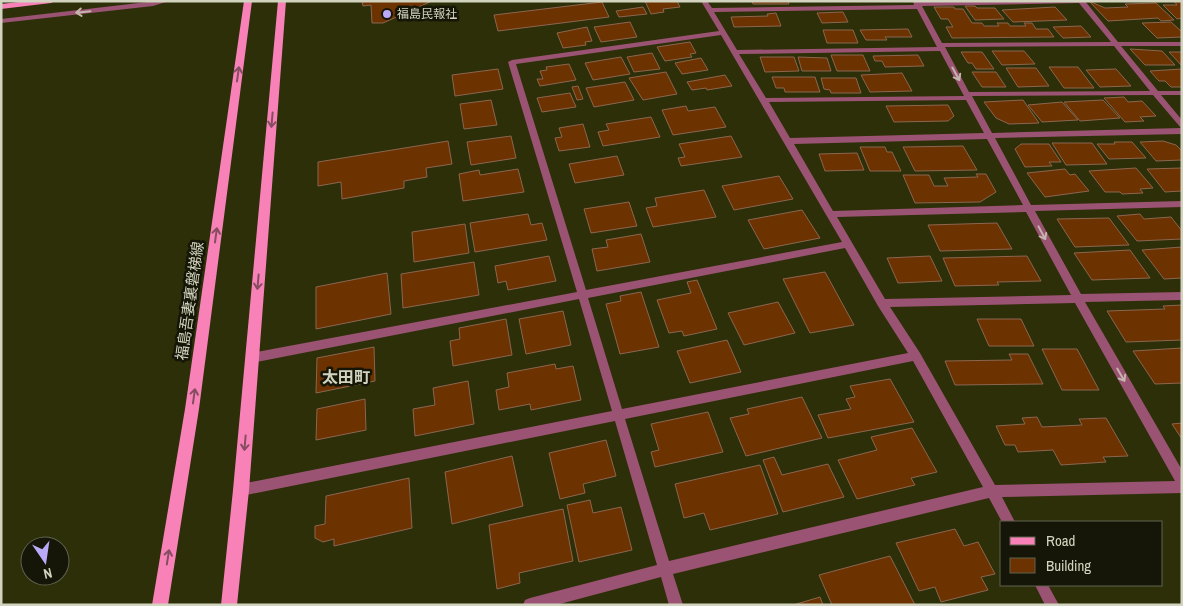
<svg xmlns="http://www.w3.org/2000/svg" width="1183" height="606" viewBox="0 0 1183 606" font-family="'Archivo Narrow','Noto Sans JP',sans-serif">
	<rect width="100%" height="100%" fill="#2d2f08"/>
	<g fill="#6c3200" stroke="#8b6650">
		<path d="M362,1H432L383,23H372L371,5L363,6Z"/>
		<path d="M645,1H677L680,7L663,9L664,12L651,14Z"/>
		<path d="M752,1H788L789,4H753Z"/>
		<path d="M1089,1L1105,8L1128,7L1125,4L1156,3L1174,20L1161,21L1158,18L1108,21Z"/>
		<path d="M1174,1H1182V18L1177,19L1163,5H1177Z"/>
		<path d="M602,2L609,17L498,31L494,15Z"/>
		<path d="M965,6H975L977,8H995L1004,19L975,20Z"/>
		<path d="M643,7L647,14L619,17L616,11Z"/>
		<path d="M934,7H954L955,9H963L972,23H982L984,26H999L997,23H1008L1010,26H1026L1024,23H1032L1036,29H1048L1054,37L952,38L946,27H953L948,19H941Z"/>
		<path d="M1055,7L1067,20L1013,22L1002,10Z"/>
		<path d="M843,12L848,22L822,23L817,13Z"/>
		<path d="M776,13L781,26L734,27L731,17L768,16L767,14Z"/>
		<path d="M630,22L637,37L601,42L594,27Z"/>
		<path d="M1171,22L1182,32V37L1157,38L1142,23Z"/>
		<path d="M1081,26L1091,37L1063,38L1053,27Z"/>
		<path d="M587,27L592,41L585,42L586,45L563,48L557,33Z"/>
		<path d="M908,29L912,37H885L887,40H866L860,30Z"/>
		<path d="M823,30H853L858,43H827Z"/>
		<path d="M690,42L696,53L690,54L692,57L665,61L657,47Z"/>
		<path d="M1130,49L1162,51L1175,65H1145Z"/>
		<path d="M992,51H1024L1035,64L1002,65Z"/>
		<path d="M961,52H982L994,69H976L972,63H968Z"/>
		<path d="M1169,52H1182V66Z"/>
		<path d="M652,53L660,69L634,72L627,57Z"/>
		<path d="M831,55H863L870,71H837Z"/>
		<path d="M918,55L924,66L885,67L882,61H875L873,56Z"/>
		<path d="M621,57L630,74L593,80L585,63Z"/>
		<path d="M760,57H794L799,71L765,72Z"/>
		<path d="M798,57L827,58L831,71H802Z"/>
		<path d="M701,58L708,70L682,74L675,63Z"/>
		<path d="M569,64L576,80L540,86L537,79H543L540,71L547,70L546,67Z"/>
		<path d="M1049,67H1078L1094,88H1064Z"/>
		<path d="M1006,68H1036L1049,86L1018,87Z"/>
		<path d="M498,69L503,89L455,96L452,75Z"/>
		<path d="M1116,69L1131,86L1100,87L1086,70Z"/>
		<path d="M1182,69V87H1171L1165,81H1159L1150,71Z"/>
		<path d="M666,72L677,94L643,100L629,78Z"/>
		<path d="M972,72H996L1006,87H982Z"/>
		<path d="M902,73L912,91L870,92L861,75Z"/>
		<path d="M725,75L732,86L707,90L706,88L692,90L687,82Z"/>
		<path d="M772,77H815L820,92H785L784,88H776Z"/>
		<path d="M821,78H856L861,93H831L830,90L824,89Z"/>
		<path d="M625,82L634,100L594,107L586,88Z"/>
		<path d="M578,86L583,99L577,100L572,87Z"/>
		<path d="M570,93L576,107L542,112L537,98Z"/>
		<path d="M1124,97L1128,102L1142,101L1156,116L1140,117L1144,121L1125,122L1104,98Z"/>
		<path d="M491,100L497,125L464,129L460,104Z"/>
		<path d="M1023,100L1039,123L1009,124L996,118L984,102Z"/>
		<path d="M1103,100L1120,118L1080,121L1064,102Z"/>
		<path d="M1062,102L1078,120L1042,122L1028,105Z"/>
		<path d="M948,105L954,116L948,121L894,122L886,106Z"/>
		<path d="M686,106L688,111L715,107L726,127L673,135L662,110Z"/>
		<path d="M651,117L660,137L603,146L598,132L609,130L606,124Z"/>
		<path d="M583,124L590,147L559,151L555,138L562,137L559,128Z"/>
		<path d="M511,136L516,158L471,165L467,142Z"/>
		<path d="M731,136L742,157L681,166L678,158L685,157L679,144Z"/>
		<path d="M448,141L452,164L426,168L427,177L404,181V188L342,199L341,182L318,186V162Z"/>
		<path d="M1163,141L1176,145L1182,151V160L1156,161L1140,142Z"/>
		<path d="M1114,142H1132L1146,158L1109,159L1097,144H1115Z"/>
		<path d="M1052,143H1092L1107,164L1066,165Z"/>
		<path d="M1021,144H1049L1061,162H1049L1052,166L1025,167L1015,149Z"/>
		<path d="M963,146L977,170L915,171L903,147Z"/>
		<path d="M860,147H885L887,152H892L901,171H870Z"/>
		<path d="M857,153L864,170L825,171L819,154Z"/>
		<path d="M617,156L624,175L575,183L569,164Z"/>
		<path d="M1136,168L1153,188L1140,189L1143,193L1122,194L1120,192H1105L1089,171Z"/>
		<path d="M1182,168V191L1165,192L1147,169Z"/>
		<path d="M518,169L524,192L463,201L459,174L479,170L480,175Z"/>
		<path d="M1065,169L1070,175L1075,174L1089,191L1045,197L1027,173Z"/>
		<path d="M976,174H986L996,192L980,202L915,203L903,175H929L934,186H948L944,178L978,177Z"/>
		<path d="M779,176L793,199L734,210L722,186Z"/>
		<path d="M704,190L716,217L653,227L646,208L657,206L655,198Z"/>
		<path d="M629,202L637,226L591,233L584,209Z"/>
		<path d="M802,210L820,238L764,249L748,220Z"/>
		<path d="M528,214L531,225L542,223L547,240L475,252L470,223Z"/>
		<path d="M1140,214L1144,219L1171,217L1182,231V239L1137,241L1117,216Z"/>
		<path d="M1109,218L1129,245L1075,247L1057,219Z"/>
		<path d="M997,223L1012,249L940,251L928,225Z"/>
		<path d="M465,224L469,253L414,262L412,232Z"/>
		<path d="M641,234L650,262L597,271L592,249L608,247L606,240Z"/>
		<path d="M1182,247V278L1164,279L1142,250Z"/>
		<path d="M1130,250L1150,278L1092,280L1074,253Z"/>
		<path d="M549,256L556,281L508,290L506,281L498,283L495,266Z"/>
		<path d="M930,256L942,281L898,283L887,258Z"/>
		<path d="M1027,256L1041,281L997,282L999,285L955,286L943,258Z"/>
		<path d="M474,262L479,295L403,308L401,274Z"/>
		<path d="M825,272L854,325L810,333L783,279Z"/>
		<path d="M387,273L391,314L316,329V287Z"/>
		<path d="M697,280L717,329L684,336L682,331L669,333L657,300L691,293L687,282Z"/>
		<path d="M641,292L659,347L620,354L606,304L621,301L620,296Z"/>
		<path d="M778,302L795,333L744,345L728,313Z"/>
		<path d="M1182,305V340L1126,342L1107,311L1165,309L1163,306Z"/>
		<path d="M563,311L571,345L526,354L519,319Z"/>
		<path d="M506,319L512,355L453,366L450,341L460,339L459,328Z"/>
		<path d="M977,319H1021L1034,346H989Z"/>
		<path d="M727,340L741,372L690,383L677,351Z"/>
		<path d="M374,347L375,381L316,393L317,358Z"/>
		<path d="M1182,348V383L1155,384L1133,351Z"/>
		<path d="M1042,349H1077L1099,390H1062Z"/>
		<path d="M1009,354H1028L1043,384L955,385L945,361L1012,360Z"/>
		<path d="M555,364L556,369L573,366L581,400L531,410L530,404L499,410L496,390L509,387L507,373Z"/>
		<path d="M890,379L914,422L828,438L818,415L851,409L846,399L855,397L850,386Z"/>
		<path d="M468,381L474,424L415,436L413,409L435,405L433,388Z"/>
		<path d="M802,397L822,438L746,456L730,418L749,414L747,409Z"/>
		<path d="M365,399L366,430L316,440L317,409Z"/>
		<path d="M708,412L723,452L655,467L651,452L659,450L651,424Z"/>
		<path d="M1037,417L1042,427L1082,425L1079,419L1106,418L1128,456L1103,457L1106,462L1061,465L1053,450L1018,452L1015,445H1005L996,426L1025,424L1022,418Z"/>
		<path d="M1182,423V439L1172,424Z"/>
		<path d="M912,428L937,472L911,478L915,485L857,499L838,460L877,450L871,437Z"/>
		<path d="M606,440L616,476L583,484L585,493L560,499L549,453Z"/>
		<path d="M512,456L523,506L452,524L445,472Z"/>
		<path d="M774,457L782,475L828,464L844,497L783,512L763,460Z"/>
		<path d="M760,465L778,514L710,530L704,513L684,518L675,484Z"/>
		<path d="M409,478L412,528L334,546V539L323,542L315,538V526L325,524L326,496Z"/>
		<path d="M590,500L593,513L621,507L632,550L579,562L567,505Z"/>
		<path d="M563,509L573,561L519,573L520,583L497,589L489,525Z"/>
		<path d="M955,529L964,546L978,542L995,574L981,577L988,590L941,602L935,587L919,591L896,543Z"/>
		<path d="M890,556L915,605H832L819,575Z"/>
		<path d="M820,597L823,605H793Z"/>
	</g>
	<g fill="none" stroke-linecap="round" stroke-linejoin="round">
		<g fill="#9b5373" fill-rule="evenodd">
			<path d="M156,1H169L153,6L1,23V19Z"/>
			<path d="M701,1H707L712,8L914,5L913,1H1085L1118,42H1182V46H1121L1158,91H1182V95H1161L1182,120V134L995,138L1031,205L1182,201V207L1035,211L1081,294L1182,292V300L1085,302L1182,470V493L1002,497L1015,522H1002L989,498L673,574L683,605H669L661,577L556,605H523L525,600L530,598L657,565L615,421L241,496L237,494L235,490L237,486L241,484L612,411L579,299L252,363L248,361L247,358L248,355L252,353L577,292L508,62L512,60L719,31ZM1079,3L1111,42L942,43L922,6ZM917,9L937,47L737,50L714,12ZM721,35L842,242L586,290L516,64ZM1114,46L1150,91L969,92L945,47ZM940,51L964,96L766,98L739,54ZM1153,95L1181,128L992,133L972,96ZM966,100L984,133L790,138L769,102ZM987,139L1023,205L833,211L794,144ZM1026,212L1071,295L885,299L837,217ZM845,248L878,306L908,353L622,409L588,298ZM1075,303L1175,481L995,485L920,353L890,307ZM913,361L983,487L669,561L625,419Z"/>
			<path d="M1035,585H1048L1059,605H1045Z"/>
		</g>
		<g fill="#f882b8" fill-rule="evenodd">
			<path d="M28,1H55L51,3L1,9V4Z"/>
			<path d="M244,1H252L199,409L168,605H152L185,409Z"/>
			<path d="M278,1H286L249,490L237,605H221L233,490Z"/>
		</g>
	</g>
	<defs><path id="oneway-shaft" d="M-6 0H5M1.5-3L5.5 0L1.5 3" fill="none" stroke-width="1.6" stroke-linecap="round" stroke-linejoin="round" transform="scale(1.25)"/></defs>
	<g stroke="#c4b4ac">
		<use href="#oneway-shaft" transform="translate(83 12) rotate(174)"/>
		<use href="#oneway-shaft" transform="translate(956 74) rotate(61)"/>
		<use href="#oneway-shaft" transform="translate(1042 233) rotate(62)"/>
		<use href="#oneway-shaft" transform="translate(1121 375) rotate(60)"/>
	</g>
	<g stroke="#864c60">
		<use href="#oneway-shaft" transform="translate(238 74) rotate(-82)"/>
		<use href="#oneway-shaft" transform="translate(272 120) rotate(95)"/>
		<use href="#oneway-shaft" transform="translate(216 235) rotate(-82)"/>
		<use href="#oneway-shaft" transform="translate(258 282) rotate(95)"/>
		<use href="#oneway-shaft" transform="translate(194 396) rotate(-82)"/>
		<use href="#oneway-shaft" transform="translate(245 443) rotate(95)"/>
		<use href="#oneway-shaft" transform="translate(168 557) rotate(-81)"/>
	</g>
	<circle fill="#baaaf7" stroke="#151607" stroke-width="2" cx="387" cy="14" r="5"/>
	<g text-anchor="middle" stroke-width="5" stroke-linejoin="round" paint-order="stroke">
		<g font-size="12" fill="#d2d4bf" stroke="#151607" text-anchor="start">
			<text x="397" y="18">福島民報社</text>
		</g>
		<g font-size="15" fill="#d2d4bf" stroke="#151607">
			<text transform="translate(190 301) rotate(-82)" y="5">福島吾妻裏磐梯線</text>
		</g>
		<g font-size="16" font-weight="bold" fill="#d2d4bf" stroke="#151607">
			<text x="346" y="383">太田町</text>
		</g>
	</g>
	<rect width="1183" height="606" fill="none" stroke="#d2d4bf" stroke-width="5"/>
	<rect x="1000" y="521" width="162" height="65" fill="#151607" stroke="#616251"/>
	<rect x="1010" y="537" width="25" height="8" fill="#f882b8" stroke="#616251"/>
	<text x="1046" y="546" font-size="15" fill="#d2d4bf">Road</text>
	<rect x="1010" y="558" width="25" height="15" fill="#6c3200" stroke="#616251"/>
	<text x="1046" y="571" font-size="15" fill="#d2d4bf">Building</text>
	<g transform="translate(45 561) rotate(167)"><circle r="24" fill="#151607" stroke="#616251"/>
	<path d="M0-4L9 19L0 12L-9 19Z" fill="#baaaf7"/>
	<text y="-8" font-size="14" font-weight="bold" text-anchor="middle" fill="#d2d4bf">N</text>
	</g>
</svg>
